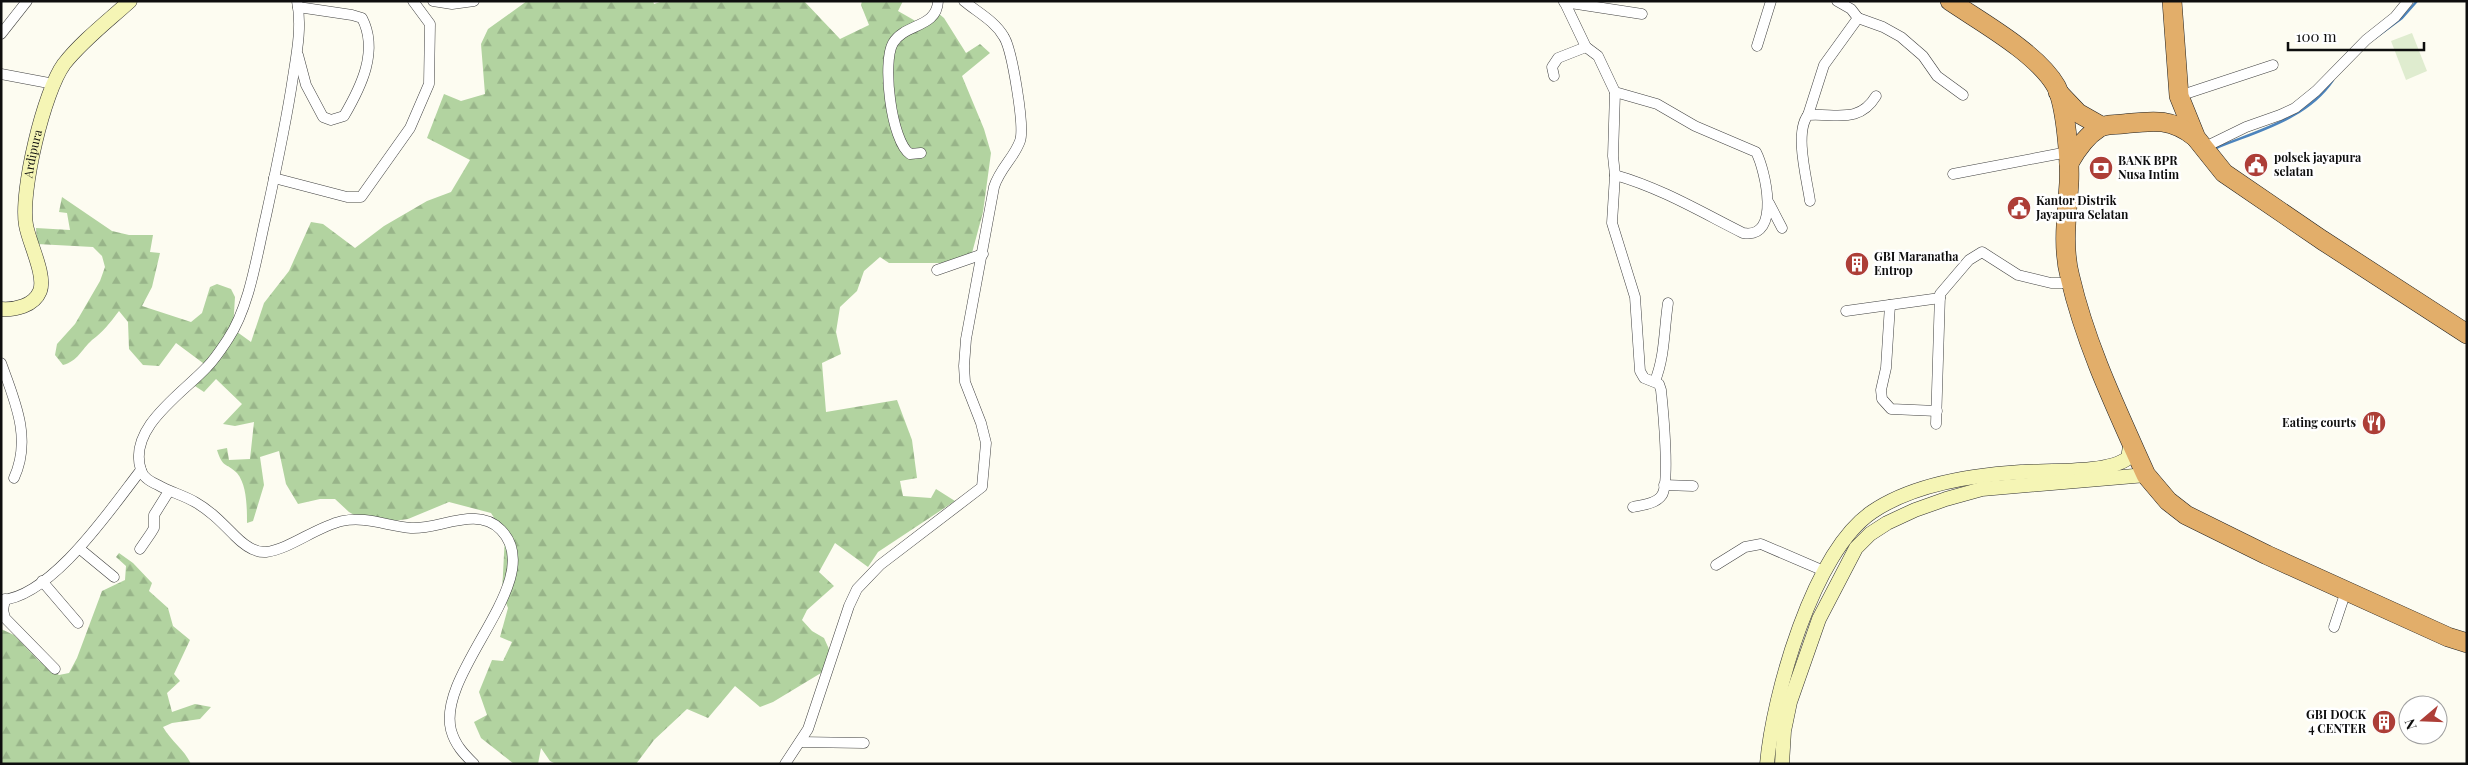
<svg xmlns="http://www.w3.org/2000/svg" width="2468" height="765" viewBox="0 0 2468 765" font-family="'Playfair Display',serif">
	<defs>
		<pattern id="forest-firs" width="22" height="20" patternUnits="userSpaceOnUse" patternTransform="scale(1.25)"><rect width="22" height="20" fill="#b2d3a0"/><path d="M5 1l3.5 6h-7zM16 11l3.5 6h-7z" fill="#98b489"/></pattern>
	</defs>
	<rect width="100%" height="100%" fill="#fdfcf1"/>
	<g fill="url(#forest-firs)">
		<path d="M527,1H653L654,4L663,1H804L840,39L869,25L861,5L862,1H903L898,11L926,27L938,13L944,18L966,53L980,44L990,53L962,76L984,129L991,153L983,212L972,253L942,263H889L880,257L864,271L857,291L840,307L836,332L841,354L822,363L826,412L897,400L912,440L917,478L900,481L903,496L931,498L936,489L955,501L878,552L868,567L835,543L819,572L834,586L807,610L802,620L812,631L824,638L833,658L821,673L773,702L760,707L735,686L708,718L687,709L654,740L636,764H556L550,761L541,748L538,764H514L481,738L474,722L487,715L479,692L492,660L503,661L512,642L500,637L508,608L502,593L505,535L491,513L449,502L408,519L370,524L349,512L335,499H320L298,504L286,484L279,451L260,457L264,485L253,521L247,523C247,508 247,485 237,473C226,462 223,469 217,450L227,448L229,460L250,459L254,422L235,426L223,424L242,404L216,379L204,392L195,386L211,369L176,343L159,366L143,365L129,349L128,322L119,311C110,323 103,332 92,340C81,350 78,361 63,365L55,355L57,344L75,324L100,281L105,267L102,256L93,247L37,244L36,228L70,230L67,213L59,212L62,197L112,231L129,235H153L150,252L160,253L152,287L142,306L191,322L202,313L210,287L217,284L231,289L235,297L233,329L251,342L264,303L289,271L311,222L323,224L355,248L384,226L427,201L451,192L470,160L427,138L444,94L461,101L485,94L481,44L488,29Z"/>
		<path d="M119,553L133,563L152,583L149,591L168,608L173,626L190,640L174,674L180,681L167,693L172,712L195,704L211,707L200,719L172,723L163,727C171,741 184,749 191,764H1V629L14,635L39,661L59,675L69,673L77,658L102,591L125,580L126,566L116,557Z"/>
	</g>
	<path fill="#dfeccf" d="M2412,33L2427,71L2406,80L2391,41Z"/>
	<g fill="none" stroke-linecap="round" stroke-linejoin="round">
		<g stroke="#4c84bd" stroke-width="2.5">
			<path d="M2375,38L2402,18L2417,1"/>
			<path d="M2216,148C2257,131 2307,119 2333,80"/>
		</g>
		<g stroke="#414141" stroke-width="11">
			<g id="street">
				<path d="M297,1C302,26 297,52 293,77C286,124 276,170 266,216C257,254 250,306 228,339C222,348 215,359 207,367C183,393 127,428 141,470C143,478 151,482 158,485C170,492 183,495 195,502C211,511 223,524 235,536C243,544 254,553 266,552C290,549 316,527 342,521C366,516 387,526 411,528C439,530 477,505 501,530C549,579 436,671 451,730C455,745 464,754 474,764"/>
				<path d="M433,1L452,4L474,1"/>
				<path d="M1564,1L1586,47L1598,56L1615,92L1613,156L1615,175L1612,223L1635,297L1640,371L1644,378L1659,384L1661,390C1663,409 1670,482 1662,495C1656,504 1642,505 1633,507"/>
				<path d="M1564,2L1642,14"/>
				<path d="M1858,18L1883,27L1901,37L1923,56L1937,76L1963,95"/>
				<path d="M1,34L27,1"/>
				<path d="M1757,46L1771,1"/>
				<path d="M298,55L306,85L323,117L331,120L344,116C361,87 379,51 362,18L352,15L298,7"/>
				<path d="M1,74L54,84"/>
				<path d="M1554,76L1552,67L1558,58L1586,47"/>
				<path d="M1615,92L1657,104L1695,126L1756,152C1765,169 1782,240 1743,233C1701,212 1661,188 1615,175"/>
				<path d="M2179,96L2273,65"/>
				<path d="M1808,115L1824,65L1858,18L1851,9L1837,1"/>
				<path d="M2203,148L2246,127L2280,115L2295,108L2316,91L2366,40L2395,17L2408,1"/>
				<path d="M921,153L910,154C891,141 882,62 893,43C905,23 937,28 938,1"/>
				<path d="M1953,174L2068,152"/>
				<path d="M274,178L347,197H361L410,128L429,84L430,24L413,1"/>
				<path d="M1810,201C1807,179 1794,133 1808,115C1836,113 1859,124 1876,96"/>
				<path d="M1769,203L1782,228"/>
				<path d="M937,270L983,254"/>
				<path d="M1890,305L1886,368L1881,390L1882,399L1891,409L1937,411"/>
				<path d="M1846,311L1940,298"/>
				<path d="M1,363C15,401 32,439 14,478"/>
				<path d="M1655,381C1665,356 1664,329 1668,303"/>
				<path d="M1936,424L1940,294L1969,260L1982,252L2018,275L2051,283H2071"/>
				<path d="M1664,485L1693,486"/>
				<path d="M80,549L114,577"/>
				<path d="M140,549L151,533L154,528V515L169,491"/>
				<path d="M1716,565L1745,547L1761,544L1824,571"/>
				<path d="M42,581L78,623"/>
				<path d="M5,599L3,610L5,618L55,669"/>
				<path d="M1,600C52,597 112,507 141,470"/>
				<path d="M2334,627L2346,591"/>
				<path d="M800,742L864,743"/>
				<path d="M785,764L808,729L849,606L857,589L880,565L982,487L986,443L981,423L965,382L964,366L966,339L994,187C1000,168 1014,158 1020,141C1025,127 1012,50 1004,37C995,21 977,12 964,1"/>
			</g>
		</g>
		<g stroke="#303030" stroke-width="15">
			<g id="secondary">
				<path id="s1" d="M1,309C15,310 34,306 40,291C46,275 29,243 26,225C20,192 44,91 64,64C82,41 108,21 130,1"/>
				<path d="M1767,764C1773,695 1813,552 1872,512C1913,484 1974,475 2021,472C2047,470 2108,474 2128,458L2131,441"/>
				<path d="M1782,764L1784,731L1790,702L1819,619L1856,548L1870,534L1887,523L1915,510L1946,499L1982,489L2146,475"/>
			</g>
		</g>
		<g stroke="#1f1f1f" stroke-width="20">
			<g id="highway">
				<path d="M1950,1C1981,22 2037,53 2056,86C2066,105 2070,161 2069,183C2067,214 2062,247 2070,277C2086,346 2117,410 2146,475L2168,501L2186,515L2267,555L2448,637L2467,643"/>
				<path d="M2172,1L2179,96L2196,138L2224,173L2322,240L2467,334"/>
				<path d="M2058,92L2078,113L2101,126"/>
				<path d="M2069,163C2077,149 2086,136 2099,128C2105,124 2115,125 2122,124C2151,121 2170,117 2195,137"/>
			</g>
		</g>
		<use href="#street" stroke="#fff" stroke-width="10"/>
		<use href="#secondary" stroke="#f5f5b5" stroke-width="14"/>
		<use href="#highway" stroke="#e2ae6a" stroke-width="19"/>
	</g>
	<defs>
		<g id="civic-disc" transform="scale(1.25)"><circle r="9.5" fill="#ad3e37" stroke="#fff"/><path d="M-.6-6.5H3V-4.5H.6V-3L4-1V1h2V6H-6V1h2V-1L-.6-3ZM-1.2 2.5V6h2.4V2.5Z" fill="#fff"/></g>
		<g id="bank-disc" transform="scale(1.25)"><circle r="9.5" fill="#ad3e37" stroke="#fff"/><path d="M-6-4H6V4H-6ZM0-2.3a2.3 2.3 0 1 0 0 4.6a2.3 2.3 0 1 0 0-4.6Z" fill="#fff"/></g>
		<g id="building-disc" transform="scale(1.25)"><circle r="9.5" fill="#ad3e37" stroke="#fff"/><path d="M-4-6H4V6H1V3H-1V6H-4ZM-2.5-4.3h1.7v1.8h-1.7ZM.8-4.3h1.7v1.8H.8ZM-2.5-1h1.7V.8h-1.7ZM.8-1h1.7V.8H.8Z" fill="#fff"/></g>
		<g id="restaurant-disc" transform="scale(1.25)"><circle r="9.5" fill="#ad3e37" stroke="#fff"/><path d="M-5-6h1v4h1v-4h1v4h1v-4h1v5L-1.5 .5V6h-2V.5L-5-1ZM5-6V6H3V1.5H1.5Q1.5-4 5-6Z" fill="#fff"/></g>
	</defs>
	<g fill-rule="evenodd">
		<use href="#civic-disc" x="2256" y="165"/>
		<use href="#bank-disc" x="2101" y="168"/>
		<use href="#civic-disc" x="2019" y="208"/>
		<use href="#building-disc" x="1857" y="264"/>
		<use href="#restaurant-disc" x="2374" y="423"/>
		<use href="#building-disc" x="2384" y="722"/>
	</g>
	<g text-anchor="middle" stroke-width="5" stroke-linejoin="round" paint-order="stroke">
		<g font-size="12" fill="#0e0e0e" stroke="#fff">
			<text dy="4" stroke="none"><textPath href="#s1" startOffset="186">Ardipura</textPath></text>
		</g>
		<g font-size="12" font-weight="bold" fill="#0e0e0e" stroke="#fff" text-anchor="start">
			<text x="2274" y="162">polsek jayapura<tspan x="2274" dy="14">selatan</tspan></text>
			<text x="2118" y="165">BANK BPR<tspan x="2118" dy="14">Nusa Intim</tspan></text>
			<text x="2036" y="205">Kantor Distrik<tspan x="2036" dy="14">Jayapura Selatan</tspan></text>
			<text x="1874" y="261">GBI Maranatha<tspan x="1874" dy="14">Entrop</tspan></text>
			<text x="2356" y="427" text-anchor="end">Eating courts</text>
			<text x="2366" y="719" text-anchor="end">GBI DOCK<tspan x="2366" dy="14">4 CENTER</tspan></text>
		</g>
	</g>
	<rect width="2468" height="765" fill="none" stroke="#0e0e0e" stroke-width="5"/>
	<g transform="translate(2423 720) rotate(251)"><circle r="24" fill="#ffffff" stroke="#9f9f9f"/>
	<path d="M0-4L9 19L0 12L-9 19Z" fill="#ad3e37"/>
	<text y="-8" font-size="14" font-weight="bold" text-anchor="middle" fill="#0e0e0e">N</text>
	</g>
	<path d="M2288 42v8h136v-8" fill="none" stroke="#0e0e0e" stroke-width="2.5"/>
	<text x="2296" y="42" font-size="15" fill="#0e0e0e" stroke="#ffffff" stroke-width="4" paint-order="stroke">100 m</text>
</svg>
